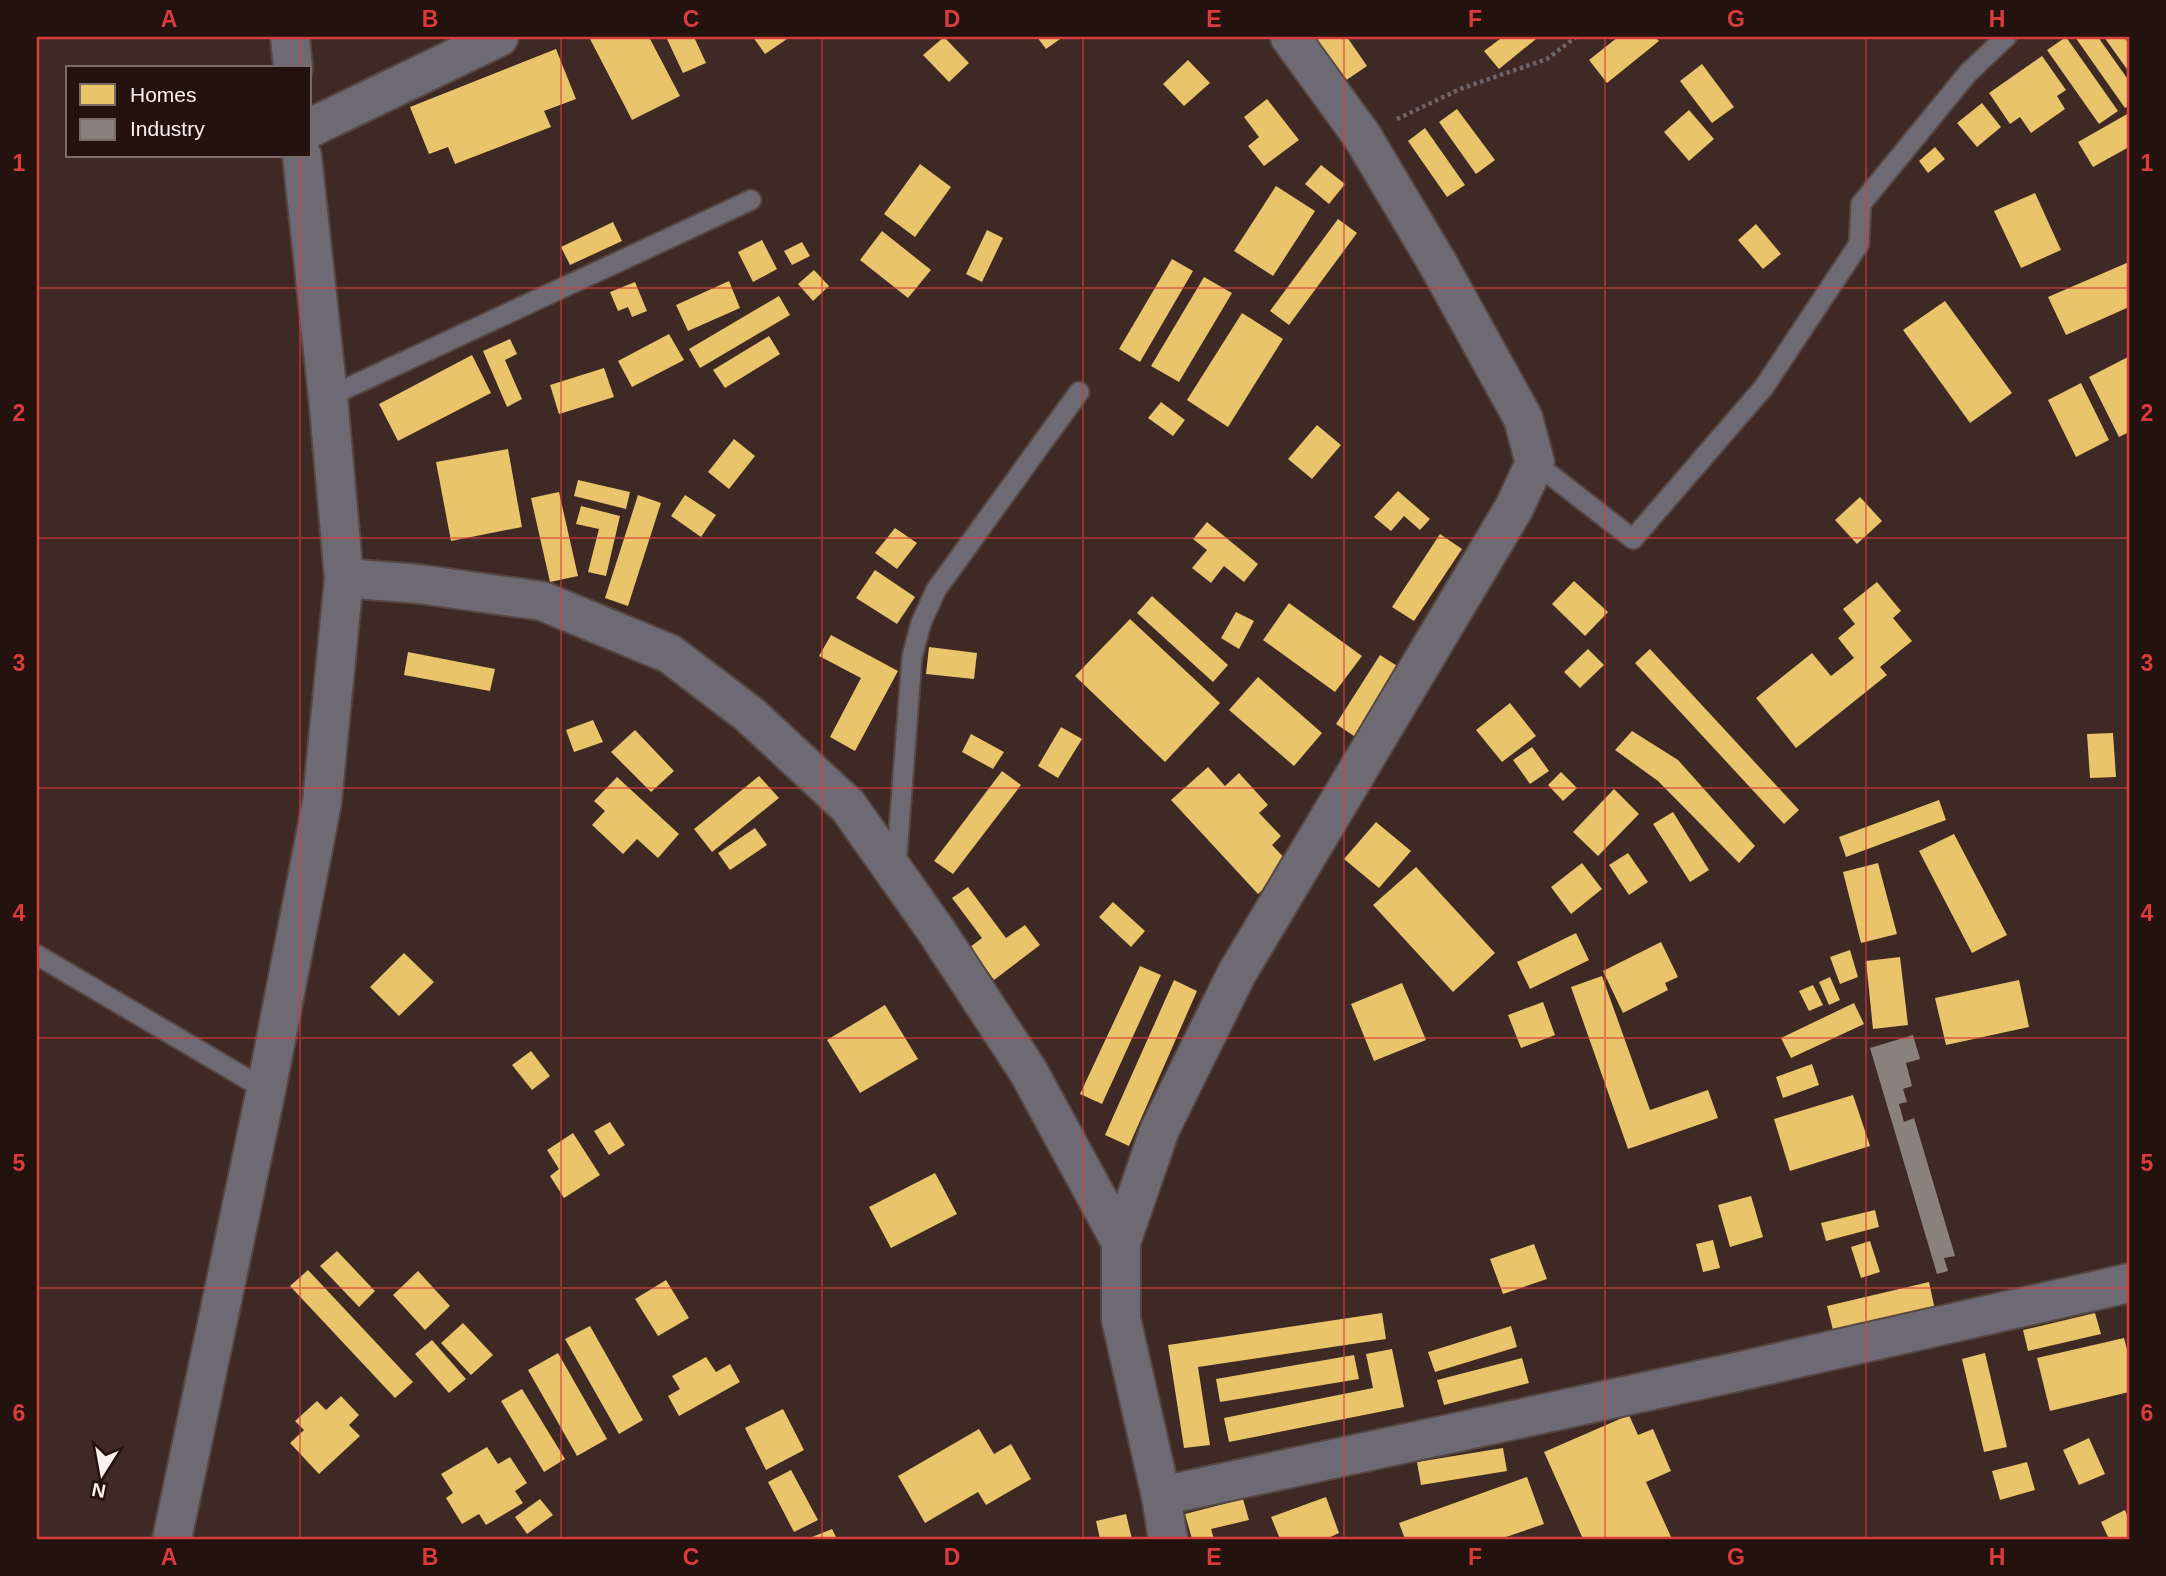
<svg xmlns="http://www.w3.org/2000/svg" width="2166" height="1576" viewBox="0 0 2166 1576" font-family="Helvetica,sans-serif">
	<rect width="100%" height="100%" fill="#3e2924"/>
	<g fill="#e9c46a">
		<path d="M589,37H649L680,96L632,120Z"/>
		<path d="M666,37H694L706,63L683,73Z"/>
		<path d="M753,37H790L765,54Z"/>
		<path d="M944,37L969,63L949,82L923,55Z"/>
		<path d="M1037,37H1063L1046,49Z"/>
		<path d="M1314,37H1347L1367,66L1345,81Z"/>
		<path d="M1498,37H1534L1536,39L1499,69L1484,51L1500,39Z"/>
		<path d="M1618,37H1655L1659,41L1607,83L1589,60Z"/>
		<path d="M2066,37L2118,111L2099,124L2047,50Z"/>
		<path d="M2075,37H2098L2129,81V106L2125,108Z"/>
		<path d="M2104,37H2124L2129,44V72Z"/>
		<path d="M556,49L576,99L544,111L551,127L455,164L448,147L429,154L410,107Z"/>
		<path d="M2042,56L2066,90L2057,96L2065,109L2031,133L2020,117L2010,124L1989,93Z"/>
		<path d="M1188,60L1210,83L1184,106L1163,84Z"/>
		<path d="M1702,64L1734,107L1712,123L1680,81Z"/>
		<path d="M1267,99L1299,140L1264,166L1248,146L1259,137L1244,117Z"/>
		<path d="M1982,103L2001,127L1977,147L1957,123Z"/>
		<path d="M1457,109L1495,160L1476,174L1439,122Z"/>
		<path d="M1689,110L1714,139L1689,161L1664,132Z"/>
		<path d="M2129,113V147L2093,167L2078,142Z"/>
		<path d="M1425,128L1465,185L1447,197L1408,141Z"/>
		<path d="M1935,147L1945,159L1928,173L1919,161Z"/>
		<path d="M920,164L951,187L915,237L884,214Z"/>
		<path d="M1321,165L1345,184L1329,204L1305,184Z"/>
		<path d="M1276,186L1315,211L1273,276L1234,251Z"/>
		<path d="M2035,193L2061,250L2021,268L1994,211Z"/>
		<path d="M1338,219L1357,233L1289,325L1270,311Z"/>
		<path d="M613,222L622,241L570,265L561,247Z"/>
		<path d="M1756,224L1781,254L1763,269L1738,240Z"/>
		<path d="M987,230L1003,238L982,282L966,274Z"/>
		<path d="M882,231L931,270L908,298L860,260Z"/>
		<path d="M762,240L777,269L753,282L738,252Z"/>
		<path d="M802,242L810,256L792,265L784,251Z"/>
		<path d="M1172,259L1193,271L1140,362L1119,349Z"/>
		<path d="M2129,262V307L2066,335L2048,297Z"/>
		<path d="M814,270L829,286L813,301L798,284Z"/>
		<path d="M1204,277L1232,293L1179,382L1151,366Z"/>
		<path d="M729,281L740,308L688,331L676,305Z"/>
		<path d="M635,282L647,311L632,317L628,307L618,311L610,292Z"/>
		<path d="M779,296L790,315L700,368L689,349Z"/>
		<path d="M1945,301L2012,393L1970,423L1903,330Z"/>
		<path d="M1242,313L1283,339L1228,427L1187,400Z"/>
		<path d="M669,334L684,360L632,387L618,361Z"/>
		<path d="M769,336L780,354L725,388L713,370Z"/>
		<path d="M510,339L517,354L505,360L522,399L507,407L483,351Z"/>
		<path d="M472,355L491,393L398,441L379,404Z"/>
		<path d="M2128,357L2129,432L2119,437L2089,377Z"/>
		<path d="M604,368L614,397L559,414L550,385Z"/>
		<path d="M2081,383L2109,440L2076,457L2048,400Z"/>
		<path d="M1161,402L1185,420L1173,436L1148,418Z"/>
		<path d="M1317,425L1341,445L1312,479L1288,459Z"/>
		<path d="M734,439L755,456L729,489L708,472Z"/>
		<path d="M508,449L522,527L451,541L436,462Z"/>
		<path d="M578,480L630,492L626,509L574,496Z"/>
		<path d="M1398,491L1430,519L1420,530L1404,516L1391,531L1374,517Z"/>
		<path d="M559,492L578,576L550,582L531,498Z"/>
		<path d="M638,495L661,503L628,606L605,598Z"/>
		<path d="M685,495L716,515L701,537L671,516Z"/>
		<path d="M1860,497L1882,521L1857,544L1835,520Z"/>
		<path d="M581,506L620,516L606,576L588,572L599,529L576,524Z"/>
		<path d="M1207,522L1258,564L1244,582L1224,566L1211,583L1192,568L1207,550L1193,539Z"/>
		<path d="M895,528L917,543L897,569L875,553Z"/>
		<path d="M1440,534L1462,549L1414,621L1392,607Z"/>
		<path d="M875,570L915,597L897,624L856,598Z"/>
		<path d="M1574,581L1608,612L1585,636L1552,604Z"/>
		<path d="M1877,582L1901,611L1893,618L1912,641L1880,667L1887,675L1796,748L1756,698L1812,653L1831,676L1854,658L1838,638L1855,624L1843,609Z"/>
		<path d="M1152,596L1228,665L1213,682L1137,613Z"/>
		<path d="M1289,603L1362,656L1335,692L1263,640Z"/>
		<path d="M1236,612L1254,621L1239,649L1221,638Z"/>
		<path d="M1130,619L1220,703L1165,762L1075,676Z"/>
		<path d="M831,635L898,671L855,751L830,737L861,678L819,656Z"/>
		<path d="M929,647L977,653L974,679L926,674Z"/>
		<path d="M1588,649L1604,665L1580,688L1564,672Z"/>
		<path d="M1650,649L1799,810L1784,824L1635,663Z"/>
		<path d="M408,652L495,669L490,691L404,675Z"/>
		<path d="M1380,655L1402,669L1357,738L1336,724Z"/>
		<path d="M1258,677L1322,733L1294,766L1229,710Z"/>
		<path d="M1510,703L1536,736L1502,762L1476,730Z"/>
		<path d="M593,720L603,742L574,752L566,730Z"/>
		<path d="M1061,727L1082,739L1058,778L1038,766Z"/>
		<path d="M635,730L674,771L651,792L611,752Z"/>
		<path d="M1632,731L1678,760L1755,846L1739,863L1658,781L1615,750Z"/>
		<path d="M2113,733L2116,777L2090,778L2087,734Z"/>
		<path d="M971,734L1004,752L993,769L962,752Z"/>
		<path d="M1532,747L1549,771L1530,784L1513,760Z"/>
		<path d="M1208,767L1225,786L1239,773L1268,805L1259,813L1281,836L1272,845L1290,864L1258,894L1171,800Z"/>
		<path d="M1002,771L1021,785L953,874L934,861Z"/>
		<path d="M1561,772L1577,788L1563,801L1548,785Z"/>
		<path d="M759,776L779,798L712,852L694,829Z"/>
		<path d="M617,777L679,834L658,858L637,839L623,854L592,825L605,811L594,801Z"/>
		<path d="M1614,789L1639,814L1598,856L1573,832Z"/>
		<path d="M1939,800L1946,820L1846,857L1839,837Z"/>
		<path d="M1673,812L1709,870L1690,882L1653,824Z"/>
		<path d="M1376,822L1411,851L1379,888L1344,859Z"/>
		<path d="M755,828L767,845L730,870L718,853Z"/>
		<path d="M1954,834L2007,935L1972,953L1919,851Z"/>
		<path d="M1628,853L1648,882L1629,895L1609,865Z"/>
		<path d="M1582,863L1602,889L1571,914L1551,887Z"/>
		<path d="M1878,863L1897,934L1861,943L1843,872Z"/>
		<path d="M1416,867L1495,953L1453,992L1373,905Z"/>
		<path d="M968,887L1006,938L1025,925L1040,945L994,980L970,947L982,938L952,898Z"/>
		<path d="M1113,902L1145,931L1131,947L1099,917Z"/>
		<path d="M1576,933L1589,960L1530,989L1517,962Z"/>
		<path d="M1661,942L1678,977L1665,983L1668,990L1623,1013L1603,971Z"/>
		<path d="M1850,950L1858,977L1840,984L1830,957Z"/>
		<path d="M404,953L434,982L399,1016L370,987Z"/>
		<path d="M1900,957L1908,1025L1873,1029L1866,961Z"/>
		<path d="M1140,966L1161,975L1102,1104L1080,1094Z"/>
		<path d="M1602,976L1650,1110L1708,1090L1718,1118L1628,1149L1571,987Z"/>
		<path d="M1830,977L1840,1000L1829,1005L1819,982Z"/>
		<path d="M1174,980L1197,991L1129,1146L1105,1135Z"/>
		<path d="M2019,980L2029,1027L1946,1045L1935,998Z"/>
		<path d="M1402,983L1426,1040L1374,1061L1351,1004Z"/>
		<path d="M1813,985L1823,1005L1809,1011L1799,991Z"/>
		<path d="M1543,1002L1555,1035L1521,1048L1508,1015Z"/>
		<path d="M1854,1003L1864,1024L1791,1058L1781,1038Z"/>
		<path d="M885,1005L918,1059L860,1093L827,1040Z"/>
		<path d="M531,1051L550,1076L532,1090L512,1065Z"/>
		<path d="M1812,1064L1819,1085L1783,1098L1776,1077Z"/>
		<path d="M1853,1095L1870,1146L1790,1171L1774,1119Z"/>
		<path d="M610,1122L625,1145L609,1155L594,1131Z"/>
		<path d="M573,1133L600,1175L564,1198L550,1176L559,1169L547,1150Z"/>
		<path d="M935,1173L957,1214L891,1248L869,1207Z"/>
		<path d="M1751,1196L1763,1237L1730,1247L1718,1205Z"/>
		<path d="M1875,1210L1879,1227L1826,1241L1821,1223Z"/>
		<path d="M1713,1240L1720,1268L1703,1272L1696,1244Z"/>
		<path d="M1870,1241L1880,1272L1861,1278L1851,1247Z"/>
		<path d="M1534,1244L1547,1279L1503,1294L1490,1259Z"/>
		<path d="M337,1251L375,1291L359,1307L320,1266Z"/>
		<path d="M308,1270L413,1382L395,1398L290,1286Z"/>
		<path d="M418,1271L450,1306L425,1330L393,1295Z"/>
		<path d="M666,1280L689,1318L658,1336L635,1299Z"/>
		<path d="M1929,1282L1935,1310L1834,1334L1827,1306Z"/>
		<path d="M1382,1313L1386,1339L1198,1367L1210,1445L1184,1448L1168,1345Z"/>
		<path d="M2095,1313L2101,1334L2028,1351L2023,1330Z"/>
		<path d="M463,1323L493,1355L471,1375L441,1343Z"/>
		<path d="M590,1326L643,1420L619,1434L565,1339Z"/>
		<path d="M1511,1326L1517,1347L1435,1372L1428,1352Z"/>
		<path d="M2124,1338L2129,1357V1392L2050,1411L2037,1358Z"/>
		<path d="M432,1340L466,1379L449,1393L415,1354Z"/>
		<path d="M1392,1349L1404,1407L1229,1442L1224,1418L1373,1388L1366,1354Z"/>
		<path d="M558,1353L607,1439L577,1456L528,1370Z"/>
		<path d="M1985,1353L2007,1447L1984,1452L1962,1359Z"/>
		<path d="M1354,1355L1359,1379L1220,1402L1216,1379Z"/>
		<path d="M706,1357L716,1372L730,1364L740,1382L679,1416L668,1396L680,1389L672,1376Z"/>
		<path d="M1522,1358L1529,1383L1444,1405L1437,1380Z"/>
		<path d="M522,1389L565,1459L544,1472L501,1401Z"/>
		<path d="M341,1396L359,1415L349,1425L360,1436L319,1474L290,1443L304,1430L295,1421L317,1401L326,1410Z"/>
		<path d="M783,1409L804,1450L766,1470L745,1428Z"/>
		<path d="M1629,1415L1638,1435L1653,1429L1671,1471L1646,1482L1672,1539H1583L1544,1452Z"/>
		<path d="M979,1429L994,1454L1011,1444L1031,1479L986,1505L978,1492L925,1523L898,1476Z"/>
		<path d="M2089,1438L2105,1474L2079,1485L2063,1450Z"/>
		<path d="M487,1447L498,1464L510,1457L527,1483L515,1491L523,1503L486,1525L479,1514L462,1524L446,1498L453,1493L441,1474Z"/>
		<path d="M1503,1448L1507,1471L1421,1485L1417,1462Z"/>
		<path d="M2027,1462L2035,1490L2000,1500L1992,1471Z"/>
		<path d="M791,1470L818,1520L794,1532L768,1482Z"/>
		<path d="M1527,1477L1544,1524L1500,1539H1405L1399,1523Z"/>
		<path d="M1326,1497L1339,1533L1326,1539H1280L1271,1517Z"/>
		<path d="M540,1499L553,1515L527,1534L515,1517Z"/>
		<path d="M1243,1499L1249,1520L1211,1529L1214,1539H1192L1185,1514Z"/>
		<path d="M2125,1510L2129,1520V1539H2109L2101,1522Z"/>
		<path d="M1126,1514L1132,1539H1100L1096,1521Z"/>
		<path d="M832,1529L837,1539H807Z"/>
	</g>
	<path fill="#8a817c" d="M1913,1035L1920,1059L1906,1063L1912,1086L1903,1089L1907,1102L1899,1104L1904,1122L1914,1118L1955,1256L1944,1258L1948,1271L1937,1274L1870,1048Z"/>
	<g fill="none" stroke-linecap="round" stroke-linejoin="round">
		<g stroke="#574743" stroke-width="23">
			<g id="lane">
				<path d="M328,397L751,200"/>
				<path d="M1535,463L1633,539L1764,387L1859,244L1861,204L1968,73L2006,37"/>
				<path d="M896,868L912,657L921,623L936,590L1079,392"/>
				<path d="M37,955L266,1090"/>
			</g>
		</g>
		<g stroke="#574743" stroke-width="42">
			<g id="street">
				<path d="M290,37L293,68"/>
				<path d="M310,128L499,37"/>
				<path d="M344,578L419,584L542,601L670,654L750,715L848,806L937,932L1028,1071L1121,1242"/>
				<path d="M1161,1496L1732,1373L2129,1283"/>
				<path d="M172,1539L266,1090L322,802L344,578L328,397L302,156"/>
				<path d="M1168,1539L1161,1496L1121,1319V1242L1160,1129L1237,973L1514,508L1535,463L1523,418L1438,264L1362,136L1290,37"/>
			</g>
		</g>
		<path stroke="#6d656a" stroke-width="4.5" stroke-dasharray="3.5 3.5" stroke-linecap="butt" d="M1397,119L1460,89L1547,59L1576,37"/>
		<use href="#lane" stroke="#6e6a74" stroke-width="19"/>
		<use href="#street" stroke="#6e6a74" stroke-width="38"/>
	</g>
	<path fill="none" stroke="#da3c3c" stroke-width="2" stroke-opacity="0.55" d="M300,37V68M561,37V1539M822,37V1539M1083,37V1539M1344,37V1539M1605,37V1539M1866,37V1539M300,156V1539M37,288H2129M37,538H2129M37,788H2129M37,1038H2129M37,1288H2129"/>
	<rect width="2166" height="1576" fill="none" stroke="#23120e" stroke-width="77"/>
	<rect x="66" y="66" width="245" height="91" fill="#23120e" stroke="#796b68" stroke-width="2"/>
	<rect x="80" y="84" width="35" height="21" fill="#e9c46a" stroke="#796b68" stroke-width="2"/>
	<text x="130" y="102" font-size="21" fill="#fbf1ee">Homes</text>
	<rect x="80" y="119" width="35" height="21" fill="#8a817c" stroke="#796b68" stroke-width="2"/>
	<text x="130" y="136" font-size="21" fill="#fbf1ee">Industry</text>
	<g transform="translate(102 1474) rotate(191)" stroke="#23120e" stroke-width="5" paint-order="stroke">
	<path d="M0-5L12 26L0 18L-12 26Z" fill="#fbf1ee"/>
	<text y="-10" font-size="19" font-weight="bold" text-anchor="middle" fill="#fbf1ee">N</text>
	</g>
	<rect x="38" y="38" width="2090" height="1500" fill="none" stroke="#da3c3c" stroke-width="2.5"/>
	<g font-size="23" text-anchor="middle" font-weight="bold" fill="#da3c3c">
		<text x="169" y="27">A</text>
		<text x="430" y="27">B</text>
		<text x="691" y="27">C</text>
		<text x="952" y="27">D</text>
		<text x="1214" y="27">E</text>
		<text x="1475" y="27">F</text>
		<text x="1736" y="27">G</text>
		<text x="1997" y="27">H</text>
		<text x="19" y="171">1</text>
		<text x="2147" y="171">1</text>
		<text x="19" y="421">2</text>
		<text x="2147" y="421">2</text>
		<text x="19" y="671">3</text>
		<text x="2147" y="671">3</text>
		<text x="19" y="921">4</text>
		<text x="2147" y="921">4</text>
		<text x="19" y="1171">5</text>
		<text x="2147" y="1171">5</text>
		<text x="19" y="1421">6</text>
		<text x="2147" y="1421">6</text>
		<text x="169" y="1565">A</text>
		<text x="430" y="1565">B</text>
		<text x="691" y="1565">C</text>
		<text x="952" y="1565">D</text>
		<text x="1214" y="1565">E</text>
		<text x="1475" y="1565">F</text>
		<text x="1736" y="1565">G</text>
		<text x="1997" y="1565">H</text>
	</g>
</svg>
